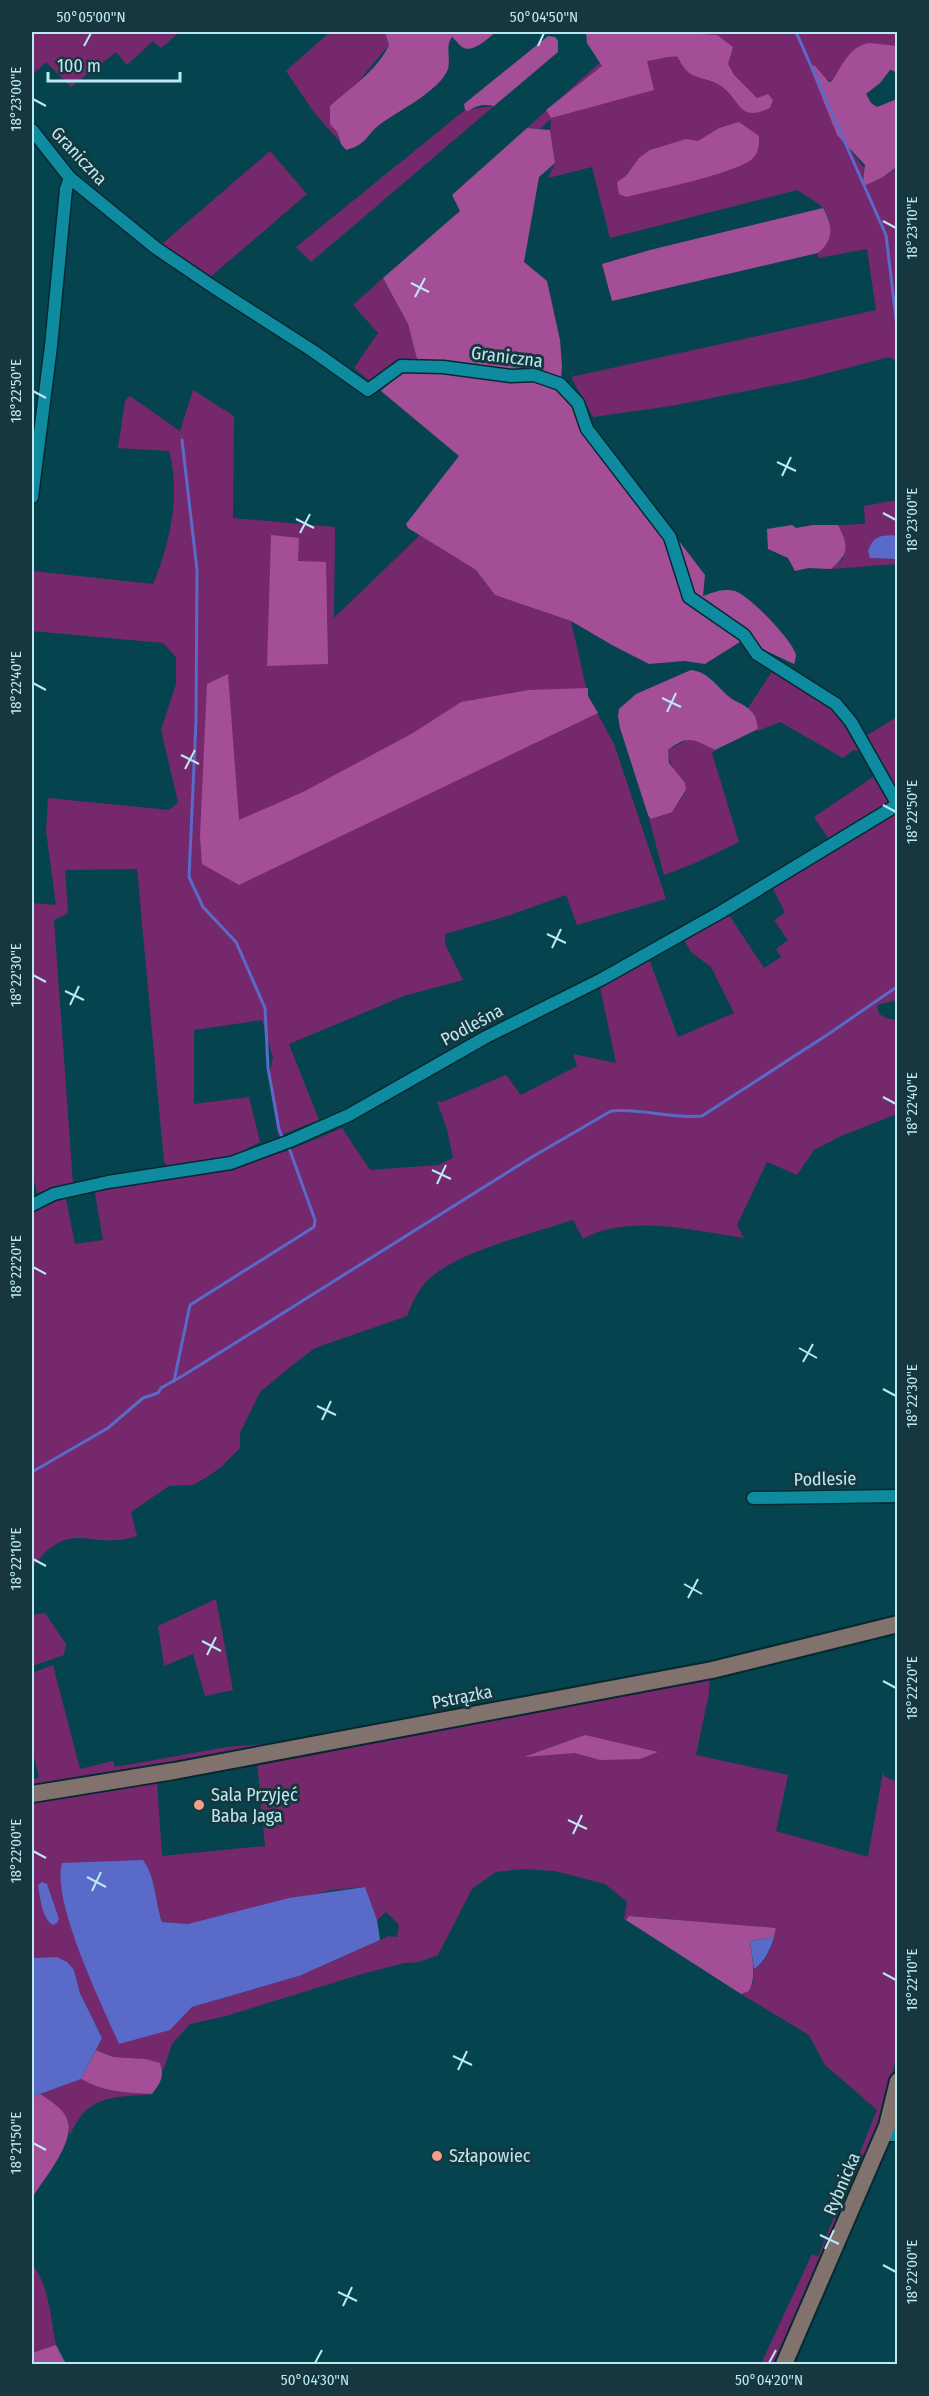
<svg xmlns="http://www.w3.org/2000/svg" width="929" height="2396" viewBox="0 0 929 2396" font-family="'Fira Sans Condensed',sans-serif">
	<rect width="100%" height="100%" fill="#05444f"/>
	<g fill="#76286c" fill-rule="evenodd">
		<path d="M32,32H180L161,48L153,41L127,65L116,52L71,87L46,62L32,75Z"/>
		<path d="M330,32H386L389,45L352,89L330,106L339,141L313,111L286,71Z"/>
		<path d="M642,32H897V47L832,81L825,79L834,129L865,169L883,177L897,168V369L895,360L889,357L801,380L671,406L593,417L571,377L876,310L867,249L818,258V253C831,242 835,219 821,206C814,200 805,195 797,190L610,238L592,167L548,178L555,163L550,130L551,119L540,129L527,128L596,66Z"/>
		<path d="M494,106L311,262L296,247L465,110Z"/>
		<path d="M270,151L307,194L208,279L162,244Z"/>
		<path d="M383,278L408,324L417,359L381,391L354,368L378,333L353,305Z"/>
		<path d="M193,390L234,416L233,518L335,527L334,618L420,535L476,570L495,595L571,621L588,696L614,744L666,899L577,925L566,895L507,916L445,934V944L463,980L404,996L289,1044L319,1120L278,1136L269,1075L273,1058L262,1020L194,1030V1104L249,1097L260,1142L232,1156L169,1168L164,1162L137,869L65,870L68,913L54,920L73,1184L38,1196L32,1172V903L56,905L46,831L48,798L169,810L178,802L161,730L176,684V657L163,643L32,631V571L153,584C170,544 181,494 169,451L118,448L125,401L130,396L180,431Z"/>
		<path d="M897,500V564L831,569L843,559V535L838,525L865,524L864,506Z"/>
		<path d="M773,670L836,712L859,751L853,750L843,758L780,722L758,731L754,714L748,708Z"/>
		<path d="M897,717V800L864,737Z"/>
		<path d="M689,739L699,741L715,750L712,753L739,842L693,864L664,875L648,815L651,819C669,814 677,807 686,791C680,776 668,767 668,750Z"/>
		<path d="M873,777L897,814V1000L877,1005L879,1014L886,1018L897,1020V1114L841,1136L814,1150L797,1175L767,1162L737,1225L744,1238C696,1231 627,1213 583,1239L573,1220C536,1232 463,1251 435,1274C421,1284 413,1300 407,1316L315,1348L295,1363L260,1392L240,1433V1448L221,1467L207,1477L193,1485L169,1486L131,1512L137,1536C90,1552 71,1515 32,1568V1210L65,1194L75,1244L103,1240L94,1187L183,1177L287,1151L342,1128L370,1170L438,1165L453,1158L447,1129L437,1101L442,1102L506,1075L521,1095L577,1066L573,1054L616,1063L600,987L649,959L678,1037L734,1013L711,967L691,952L683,938L727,912L764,968L781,957L776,949L788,940L774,920L785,913L770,882L830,841L814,817Z"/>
		<path d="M216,1599L233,1690L205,1696L193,1654L164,1666L158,1626Z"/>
		<path d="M32,1604V1615L45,1613L66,1644L64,1655L32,1666Z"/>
		<path d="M53,1665L80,1769L113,1761L115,1767L227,1747L276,1743L278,1747L710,1677L709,1693L696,1755L788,1775L776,1831L868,1857L883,1772L884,1776L897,1782L898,2048C875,2159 823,2261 778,2364H761L812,2254L818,2257L877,2110L825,2065L809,2035L741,1994L749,1991L753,1983L754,1969C767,1962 774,1942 776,1928L629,1916L626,1920L624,1919L627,1902L605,1884L555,1871L522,1869L496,1872L472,1889L438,1955L419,1962L404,1963L362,1974L226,2016L190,2024L172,2044L163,2071L160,2063L146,2059L113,2057L96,2050L102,2038L80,1993L74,1970L57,1957L32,1958V1779L39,1778L32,1747V1673ZM257,1760L265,1846L162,1856L157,1782ZM152,1872L155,1901L162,1922L188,1924L332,1890L364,1887L377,1920L386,1912L399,1925L397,1937L389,1936L299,1976L192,2007L170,2030Z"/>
		<path d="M81,2079C103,2092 127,2093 152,2094C112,2098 88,2094 70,2135L68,2120L40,2094Z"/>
		<path d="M32,2264C50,2287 50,2317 56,2345L32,2353Z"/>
	</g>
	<g fill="#a54e98">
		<path d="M385,32H496C488,38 473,54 462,47C459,45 455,39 452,37C445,46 451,58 448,69C440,91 396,112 379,125C365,136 368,144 346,150L341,144L337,132L330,124V106C350,88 377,71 389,45Z"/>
		<path d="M586,32H697L702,34L717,35L733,47L728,64L734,75L757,98L768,94L773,100L770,108C763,111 755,115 747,112C738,108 734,97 727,91C708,72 690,86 678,57C669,55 657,60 647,61L654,90L551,118L546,110L602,66L587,43Z"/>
		<path d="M548,36L555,37L558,41V52L494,106C484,104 477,105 468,111L465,110L464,104Z"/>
		<path d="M870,43L897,46V75L894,71L890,70L880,83L866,94L871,103L877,107L897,99L898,166L883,177L866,185L863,183L865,165L837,135L810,67L814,65L829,82L832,81C842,66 850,45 870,43Z"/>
		<path d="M739,122L759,136C759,145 759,152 753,158C739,173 650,191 626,197L619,194L617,182L626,176L639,158L650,150L686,139L698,141L719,128Z"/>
		<path d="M527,128L550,130L555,163L539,177L524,262L547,281L560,340L562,366L560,390L568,397L664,539L679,541L705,575L703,596C714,592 724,588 735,591C749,595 793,641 796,655C796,656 795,663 794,664L743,640L705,664L684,661L649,664L612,645L571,621L495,595L476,570L408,528L406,524L459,456L381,391L417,359L408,324L383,278L460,211L452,195Z"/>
		<path d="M823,208C833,225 834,240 818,253L612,301L602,264L650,250Z"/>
		<path d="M792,525L796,528L813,525H838C849,546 849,554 831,569L809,568L795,571L788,558L768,549L767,529Z"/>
		<path d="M271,535L299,538L298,561L326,562L328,664L267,666Z"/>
		<path d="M691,670C710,672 718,689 732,699C739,703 747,706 752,712C756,716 757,723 758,729L715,750C694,740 689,734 668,750L669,763L685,783L686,790L672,812L651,819L648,815L620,728L618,717L619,709L636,694Z"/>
		<path d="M228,674L239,820L303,792L413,733L461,702L529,690L588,688V696L598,713L239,885L202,864L200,836L207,684Z"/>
		<path d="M585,1735L658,1752L640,1759L600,1760L575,1753L524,1757Z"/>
		<path d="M629,1916L776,1928L774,1937L750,1941C752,1958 757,1976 749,1991L741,1994L626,1920Z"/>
		<path d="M96,2050L113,2057L146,2059L160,2063C165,2076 160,2084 152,2094C127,2093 103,2092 81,2079Z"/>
		<path d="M40,2094C49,2100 63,2108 67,2119C77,2140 43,2180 32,2198V2097Z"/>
		<path d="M56,2345L66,2364H32V2353Z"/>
	</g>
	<g fill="#596ac9">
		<path d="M892,535L897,536V559L870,558L868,551C873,537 878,536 892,535Z"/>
		<path d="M143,1860C156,1878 155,1902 162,1922L188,1924L289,1898L365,1887L377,1920L380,1940L299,1976L192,2007L170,2030L119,2044C102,2005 51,1901 62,1863Z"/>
		<path d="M42,1882L47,1884L59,1919L57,1923L53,1925C42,1919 40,1897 38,1885Z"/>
		<path d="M774,1937C771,1948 764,1963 754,1969L750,1941Z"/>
		<path d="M57,1957L67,1962L74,1970L80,1993L102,2038L81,2079L32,2097V1958Z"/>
	</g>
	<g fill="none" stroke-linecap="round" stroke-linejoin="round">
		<g stroke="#596ac9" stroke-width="3">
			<path d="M796,32L886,235L898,335"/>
			<path d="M182,440L197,570L196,721L189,877L203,907L236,942L265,1008L268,1068L279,1129L283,1139"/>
			<path d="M174,1381L190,1305L314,1227L315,1220L289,1148"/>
			<path d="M32,1472L108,1428L143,1398L158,1393L161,1388L184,1375L532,1157L611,1111C641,1108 671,1119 702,1116L830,1033L898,986"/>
		</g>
		<g stroke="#06282f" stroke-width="15">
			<g id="minor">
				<path d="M32,130L70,178L156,248L215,288L313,351L368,390L401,366L443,367L511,376L534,375L560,384L578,403L587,429L670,537L689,597L744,635L757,654L836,704L851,722L898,805"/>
				<path d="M32,497L51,346L66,189L70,178"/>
				<path d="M32,1205L54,1194L108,1182L231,1163L290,1141L349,1115L486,1037L602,979L721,912L897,805"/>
				<path d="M753,1498L898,1496"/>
				<path d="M884,2135H898"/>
			</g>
		</g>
		<g stroke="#06282f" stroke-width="20">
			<g id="major">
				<path d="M32,1794L174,1771L712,1670L898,1624"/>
				<path d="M784,2364L887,2126L898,2081"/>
			</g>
		</g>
		<use href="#minor" stroke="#0f8ba0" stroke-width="12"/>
		<use href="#major" stroke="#81726d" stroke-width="16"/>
	</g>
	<path fill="none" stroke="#bae9f3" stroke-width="2" d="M84,46L91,33M538,46L544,33M33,99L46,106M883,221L896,228M411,283L429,292M415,297L425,278M33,391L46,398M777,462L796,471M782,476L791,457M883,513L896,520M296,519L314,528M300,533L310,514M33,683L46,690M662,698L681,707M667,712L676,693M181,755L199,764M185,769L195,750M883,805L896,812M547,934L566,943M552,948L561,929M33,975L46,982M65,991L84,1000M70,1005L79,986M883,1097L896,1104M432,1170L451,1179M437,1184L446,1165M33,1267L46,1274M799,1348L817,1358M803,1362L813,1344M883,1389L896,1396M317,1406L336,1415M322,1420L331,1401M33,1559L46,1566M684,1584L702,1594M688,1598L698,1579M202,1641L221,1651M207,1655L216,1637M883,1681L896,1688M568,1820L587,1829M573,1834L582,1815M33,1851L46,1858M87,1877L106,1887M92,1891L101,1872M883,1973L896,1980M453,2056L472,2065M458,2070L467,2051M33,2143L46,2150M820,2235L839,2244M825,2249L834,2230M883,2265L896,2272M338,2292L357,2301M343,2306L352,2287M315,2363L322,2350M769,2363L776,2350"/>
	<g fill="#f49e8a" stroke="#16373e" stroke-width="2">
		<circle cx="199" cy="1805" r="6"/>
		<circle cx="437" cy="2156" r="6"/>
	</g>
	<g text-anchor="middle" stroke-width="6" stroke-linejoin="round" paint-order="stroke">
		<g font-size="18" fill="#bae9f3" stroke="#16373e">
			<text transform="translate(79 156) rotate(47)" y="6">Graniczna</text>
			<text transform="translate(507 357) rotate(7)" y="6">Graniczna</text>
			<text transform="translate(472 1025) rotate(-28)" y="6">Podleśna</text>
			<text transform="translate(825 1479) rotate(-1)" y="6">Podlesie</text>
			<text transform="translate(462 1697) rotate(-11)" y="6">Pstrązka</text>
			<text transform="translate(842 2184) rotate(-67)" y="6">Rybnicka</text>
		</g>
		<g font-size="18" fill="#bae9f3" stroke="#16373e" text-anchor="start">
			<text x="211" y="1801">Sala Przyjęć<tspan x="211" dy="21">Baba Jaga</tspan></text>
			<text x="449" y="2162">Szłapowiec</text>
		</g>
	</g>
	<rect width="929" height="2396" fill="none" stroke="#16373e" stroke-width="66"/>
	<path d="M48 72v9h132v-9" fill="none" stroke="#bae9f3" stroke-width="3"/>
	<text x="57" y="72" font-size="18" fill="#bae9f3" stroke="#16373e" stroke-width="4.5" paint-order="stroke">100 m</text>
	<rect x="33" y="33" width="863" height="2330" fill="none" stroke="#bae9f3" stroke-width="2"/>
	<g font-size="15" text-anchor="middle" fill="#bae9f3">
		<text x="91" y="22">50°05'00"N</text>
		<text x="544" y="22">50°04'50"N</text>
		<text transform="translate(16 99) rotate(-90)" y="5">18°23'00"E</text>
		<text transform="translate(912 228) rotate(-90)" y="5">18°23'10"E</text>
		<text transform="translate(16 391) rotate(-90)" y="5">18°22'50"E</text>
		<text transform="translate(912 520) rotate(-90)" y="5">18°23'00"E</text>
		<text transform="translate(16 683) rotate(-90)" y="5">18°22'40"E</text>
		<text transform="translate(912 812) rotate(-90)" y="5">18°22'50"E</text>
		<text transform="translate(16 975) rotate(-90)" y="5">18°22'30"E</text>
		<text transform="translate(912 1104) rotate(-90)" y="5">18°22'40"E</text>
		<text transform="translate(16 1267) rotate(-90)" y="5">18°22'20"E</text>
		<text transform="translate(912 1396) rotate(-90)" y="5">18°22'30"E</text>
		<text transform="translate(16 1559) rotate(-90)" y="5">18°22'10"E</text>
		<text transform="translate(912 1688) rotate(-90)" y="5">18°22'20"E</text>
		<text transform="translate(16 1851) rotate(-90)" y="5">18°22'00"E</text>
		<text transform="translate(912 1980) rotate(-90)" y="5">18°22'10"E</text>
		<text transform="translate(16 2143) rotate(-90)" y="5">18°21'50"E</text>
		<text transform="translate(912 2272) rotate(-90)" y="5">18°22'00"E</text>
		<text x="315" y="2385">50°04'30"N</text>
		<text x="769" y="2385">50°04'20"N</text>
	</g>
</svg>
